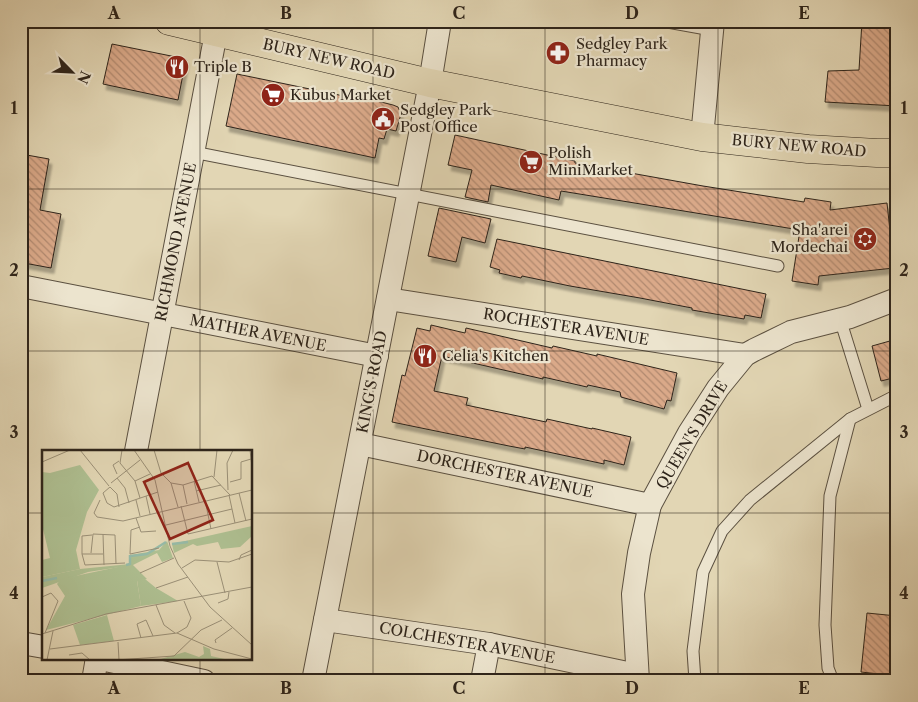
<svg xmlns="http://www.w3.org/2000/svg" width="918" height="702" viewBox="0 0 918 702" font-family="'Libre Caslon Text',serif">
	<defs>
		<pattern id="building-back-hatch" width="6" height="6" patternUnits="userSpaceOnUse" patternTransform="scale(1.25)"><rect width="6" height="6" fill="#daa989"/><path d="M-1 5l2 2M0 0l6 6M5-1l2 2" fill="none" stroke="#b1896f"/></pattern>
		<filter id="shadow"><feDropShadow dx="3" dy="5.5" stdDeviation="1" flood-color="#0004"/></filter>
	</defs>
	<rect width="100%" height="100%" fill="#e2d6b4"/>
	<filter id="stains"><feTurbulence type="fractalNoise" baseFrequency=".004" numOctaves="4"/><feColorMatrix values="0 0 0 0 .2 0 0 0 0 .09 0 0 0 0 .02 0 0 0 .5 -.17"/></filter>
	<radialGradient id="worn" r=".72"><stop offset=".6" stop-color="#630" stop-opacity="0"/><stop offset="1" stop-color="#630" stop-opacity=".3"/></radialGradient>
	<g fill="url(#building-back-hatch)" stroke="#2e241a" filter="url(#shadow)">
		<path d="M862,21H897V106L825,102L828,71L859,70Z"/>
		<path d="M112,44L186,59L178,100L103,84Z"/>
		<path d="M237,74L368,101L369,99L393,105L398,107L401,114L396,131L387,129L384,139L379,138L375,158L226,126Z"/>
		<path d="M455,135L575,161V163L703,186L804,202L805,198L831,202L830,210L887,203L894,268L819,276L818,285L792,281L800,230L561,191L559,200L491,185L488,202L465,197L472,170L448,165Z"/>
		<path d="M21,154L49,159L40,210L61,214L51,268L24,263L27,246L21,245Z"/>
		<path d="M439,208L491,219L485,243L462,237L456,262L428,256Z"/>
		<path d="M497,239L766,294L761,318L745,315L744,319L692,310V308L640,298L570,286L522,276L521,278L499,273L500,270L490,267Z"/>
		<path d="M431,325L465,333L466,328L552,348L553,346L597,356V354L677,373L671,401L667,400L664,409L621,397L620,392L588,385L587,387L543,377V379L442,356L434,391L468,398L466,405L546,422L547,419L592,429V428L631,437L624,465L604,460V464L525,447V449L509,446L392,422L402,375L405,376L417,328L430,331Z"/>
		<path d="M897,339V377L881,381L872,346Z"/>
		<path d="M867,613L897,616V676L861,672Z"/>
	</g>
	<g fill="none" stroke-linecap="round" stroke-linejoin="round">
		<g stroke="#5b5040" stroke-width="13">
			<g id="lane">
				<path d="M662,21L712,30"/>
				<path d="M193,152L778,266"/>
				<path d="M840,319L868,409"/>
				<path d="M695,681L693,651L703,572L722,531L750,500L850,419L897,395"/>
				<path d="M833,681L828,668L825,625L830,496L850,419"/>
			</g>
		</g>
		<g stroke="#5b5040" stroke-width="24">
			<g id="street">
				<path d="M702,137L713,21"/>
				<path d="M21,286L377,356"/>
				<path d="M388,299L745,355"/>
				<path d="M360,444L650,505"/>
				<path d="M136,451L216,33"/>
				<path d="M325,620L489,644L637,675"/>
				<path d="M21,643L44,647"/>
				<path d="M96,658L204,681"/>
				<path d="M93,681L97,658"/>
				<path d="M313,681L430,83L440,21"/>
				<path d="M482,681L489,644"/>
				<path d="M638,681L633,594L639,553L650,505L689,433L718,388L745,355L754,350L791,332L850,317L897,299"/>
			</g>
		</g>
		<g stroke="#2e241a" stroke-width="29">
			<path id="highway" d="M169,21L430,83L702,137L808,149L877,153H897"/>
		</g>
		<use href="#lane" stroke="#ece4ce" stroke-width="11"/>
		<use href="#street" stroke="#ece4ce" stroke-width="22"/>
		<use href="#highway" stroke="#e2d6b4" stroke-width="28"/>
	</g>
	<path fill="none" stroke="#2e241a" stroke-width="1" stroke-opacity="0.55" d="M200,21V451M373,21V681M545,21V681M718,21V681M21,189H897M21,351H897M21,513H44M251,513H897M200,658V681"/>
	<defs>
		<g id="pharmacy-disc" transform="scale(1.25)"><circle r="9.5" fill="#8f2418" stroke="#ece4ce"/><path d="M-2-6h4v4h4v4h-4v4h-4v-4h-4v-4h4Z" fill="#fff"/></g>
		<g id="restaurant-disc" transform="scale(1.25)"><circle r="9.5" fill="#8f2418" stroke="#ece4ce"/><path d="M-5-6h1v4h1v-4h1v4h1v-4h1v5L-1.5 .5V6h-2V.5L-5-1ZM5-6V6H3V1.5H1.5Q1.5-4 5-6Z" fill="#fff"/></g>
		<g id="supermarket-disc" transform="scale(1.25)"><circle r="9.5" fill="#8f2418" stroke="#ece4ce"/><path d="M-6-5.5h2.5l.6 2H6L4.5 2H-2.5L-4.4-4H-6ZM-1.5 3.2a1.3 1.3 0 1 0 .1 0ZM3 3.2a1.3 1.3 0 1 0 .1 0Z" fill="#fff"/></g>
		<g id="civic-disc" transform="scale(1.25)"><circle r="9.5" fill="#8f2418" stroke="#ece4ce"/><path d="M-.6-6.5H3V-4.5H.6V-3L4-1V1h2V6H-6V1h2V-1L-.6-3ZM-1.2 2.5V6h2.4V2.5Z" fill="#fff"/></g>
		<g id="synagogue-disc" transform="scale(1.25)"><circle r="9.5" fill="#8f2418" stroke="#ece4ce"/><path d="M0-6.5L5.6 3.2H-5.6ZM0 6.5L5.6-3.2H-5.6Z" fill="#fff"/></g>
	</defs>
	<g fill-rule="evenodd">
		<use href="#pharmacy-disc" x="558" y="53"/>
		<use href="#restaurant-disc" x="177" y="67"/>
		<use href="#supermarket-disc" x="273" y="95"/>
		<use href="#civic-disc" x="383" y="119"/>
		<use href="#supermarket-disc" x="531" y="162"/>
		<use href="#synagogue-disc" x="865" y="239"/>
		<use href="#restaurant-disc" x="425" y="356"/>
	</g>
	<g text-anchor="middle" stroke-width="4.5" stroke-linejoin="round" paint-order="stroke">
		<g font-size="15" fill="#2e241a" stroke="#ece4ce" text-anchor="start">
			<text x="576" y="49">Sedgley Park<tspan x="576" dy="17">Pharmacy</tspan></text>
			<text x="194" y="72">Triple B</text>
			<text x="290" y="100">Kubus Market</text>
			<text x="400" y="115">Sedgley Park<tspan x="400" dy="17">Post Office</tspan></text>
			<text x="548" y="158">Polish<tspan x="548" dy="17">MiniMarket</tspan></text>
			<text x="848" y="235" text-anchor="end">Sha'arei<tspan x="848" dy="17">Mordechai</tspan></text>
			<text x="442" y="361">Celia's Kitchen</text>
		</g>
		<g font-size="15" fill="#2e241a" stroke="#ece4ce">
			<text transform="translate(329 59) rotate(13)" y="5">BURY NEW ROAD</text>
			<text transform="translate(799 146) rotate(5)" y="5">BURY NEW ROAD</text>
			<text transform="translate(176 242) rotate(-79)" y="5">RICHMOND AVENUE</text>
			<text transform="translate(566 327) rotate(9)" y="5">ROCHESTER AVENUE</text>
			<text transform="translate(258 333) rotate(11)" y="5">MATHER AVENUE</text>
			<text transform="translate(372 382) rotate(-79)" y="5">KING'S ROAD</text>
			<text transform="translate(692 435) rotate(-59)" y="5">QUEEN'S DRIVE</text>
			<text transform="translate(505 474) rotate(12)" y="5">DORCHESTER AVENUE</text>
			<text transform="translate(467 643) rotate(10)" y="5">COLCHESTER AVENUE</text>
		</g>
	</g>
	<g transform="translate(42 450)">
		<rect width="210" height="210" fill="#e2d6b4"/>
		<path d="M38,15L57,40L45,62L34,100L38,119L0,127V110L8,108L0,75V22L8,23Z" fill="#aebf91"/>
		<path d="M210,76V86L198,97L179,99L176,92L155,96L151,94L132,103L130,94ZM125,91L131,108L120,112L115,103L91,115L46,122L0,138V127L38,119L88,114L89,105L117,100ZM161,196L168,199L169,206L187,210H115L143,202L157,207L162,204Z" fill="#aebf91"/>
		<path d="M103,129L114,138L136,151L99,156L95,130Z" fill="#aebf91"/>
		<path d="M90,114L105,129L95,131L99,156L4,180L23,146L15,134L19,129Z" fill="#aebf91"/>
		<path d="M65,165L72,191L38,195L31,175Z" fill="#aebf91"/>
		<path fill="none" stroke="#96baa7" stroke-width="2.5" d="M130,94L146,92M84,115L88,114V106L105,104L124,92M0,131L15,128"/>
		<path fill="none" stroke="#9a8f76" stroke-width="1" d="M38,0L67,36M80,0L78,13L93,31L98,48M92,0L113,30L128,96L136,114L168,157L210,195M112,0L119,23L129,33L141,35L170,26L188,45M208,0L210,17M0,12L28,0M75,24L71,15L77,11M172,27L175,0M75,28L83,38L87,53M93,31L108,24M152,31L157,52M188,32L199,29V12L209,9M69,33L98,10M129,33L136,57M141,35L145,54M68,37L61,43L65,53L72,57L116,42M68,37L75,44L77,57M186,40L185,13L191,0M154,41L179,35M197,43L204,71M187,45L193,73M104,46L108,64M58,50L52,63L55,67L81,71L210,40M94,50L98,66M163,50L169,79M139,56L146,84L210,69M94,68L99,82L114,81M124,75L190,59M98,77L89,80L88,104L117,98M61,84L62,115M50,85L40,86V104L43,115L83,113M49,103L51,84L73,85L74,114M40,104H61M197,110L199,105L210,100M175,112L183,143M140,118L153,110L187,112L210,104M98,123L132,108M114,138L146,127M0,147L9,143L16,151L3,183M176,153L186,149L187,142M114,155L122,175L133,183M135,183L172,199L210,209M0,184L64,164L210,137M99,188L95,174L104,170L111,186M76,192L77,210M174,193L173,190L190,178M8,199L135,183L145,177L149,168L142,151M27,205L40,203L48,210M5,210L11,181M74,210L132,206L159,180L180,170"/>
		<path fill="#8f2418" fill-opacity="0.15" stroke="#8f2418" stroke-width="2.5" d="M146,13L171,70L128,89L102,32Z"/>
		<rect width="210" height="210" fill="none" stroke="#2e241a" stroke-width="2.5"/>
	</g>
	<rect width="918" height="702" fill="none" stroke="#e2d6b4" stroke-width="55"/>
	<g transform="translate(72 72) rotate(114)" stroke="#ece4ce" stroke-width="4" paint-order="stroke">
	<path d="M0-4L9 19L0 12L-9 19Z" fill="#2e241a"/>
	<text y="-8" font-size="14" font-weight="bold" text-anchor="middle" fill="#2e241a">N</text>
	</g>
	<rect x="28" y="28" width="862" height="646" fill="none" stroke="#2e241a" stroke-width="2"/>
	<g font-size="16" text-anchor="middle" font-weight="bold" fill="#2e241a">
		<text x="114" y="19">A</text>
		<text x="286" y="19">B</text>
		<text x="459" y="19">C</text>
		<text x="632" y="19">D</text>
		<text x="804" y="19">E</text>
		<text x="14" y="114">1</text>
		<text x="904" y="114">1</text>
		<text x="14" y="276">2</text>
		<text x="904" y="276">2</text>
		<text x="14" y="438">3</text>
		<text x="904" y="438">3</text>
		<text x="14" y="599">4</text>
		<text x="904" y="599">4</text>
		<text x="114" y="694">A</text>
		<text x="286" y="694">B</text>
		<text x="459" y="694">C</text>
		<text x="632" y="694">D</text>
		<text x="804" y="694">E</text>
	</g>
	<rect width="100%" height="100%" filter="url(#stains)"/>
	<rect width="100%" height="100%" fill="url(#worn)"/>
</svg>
